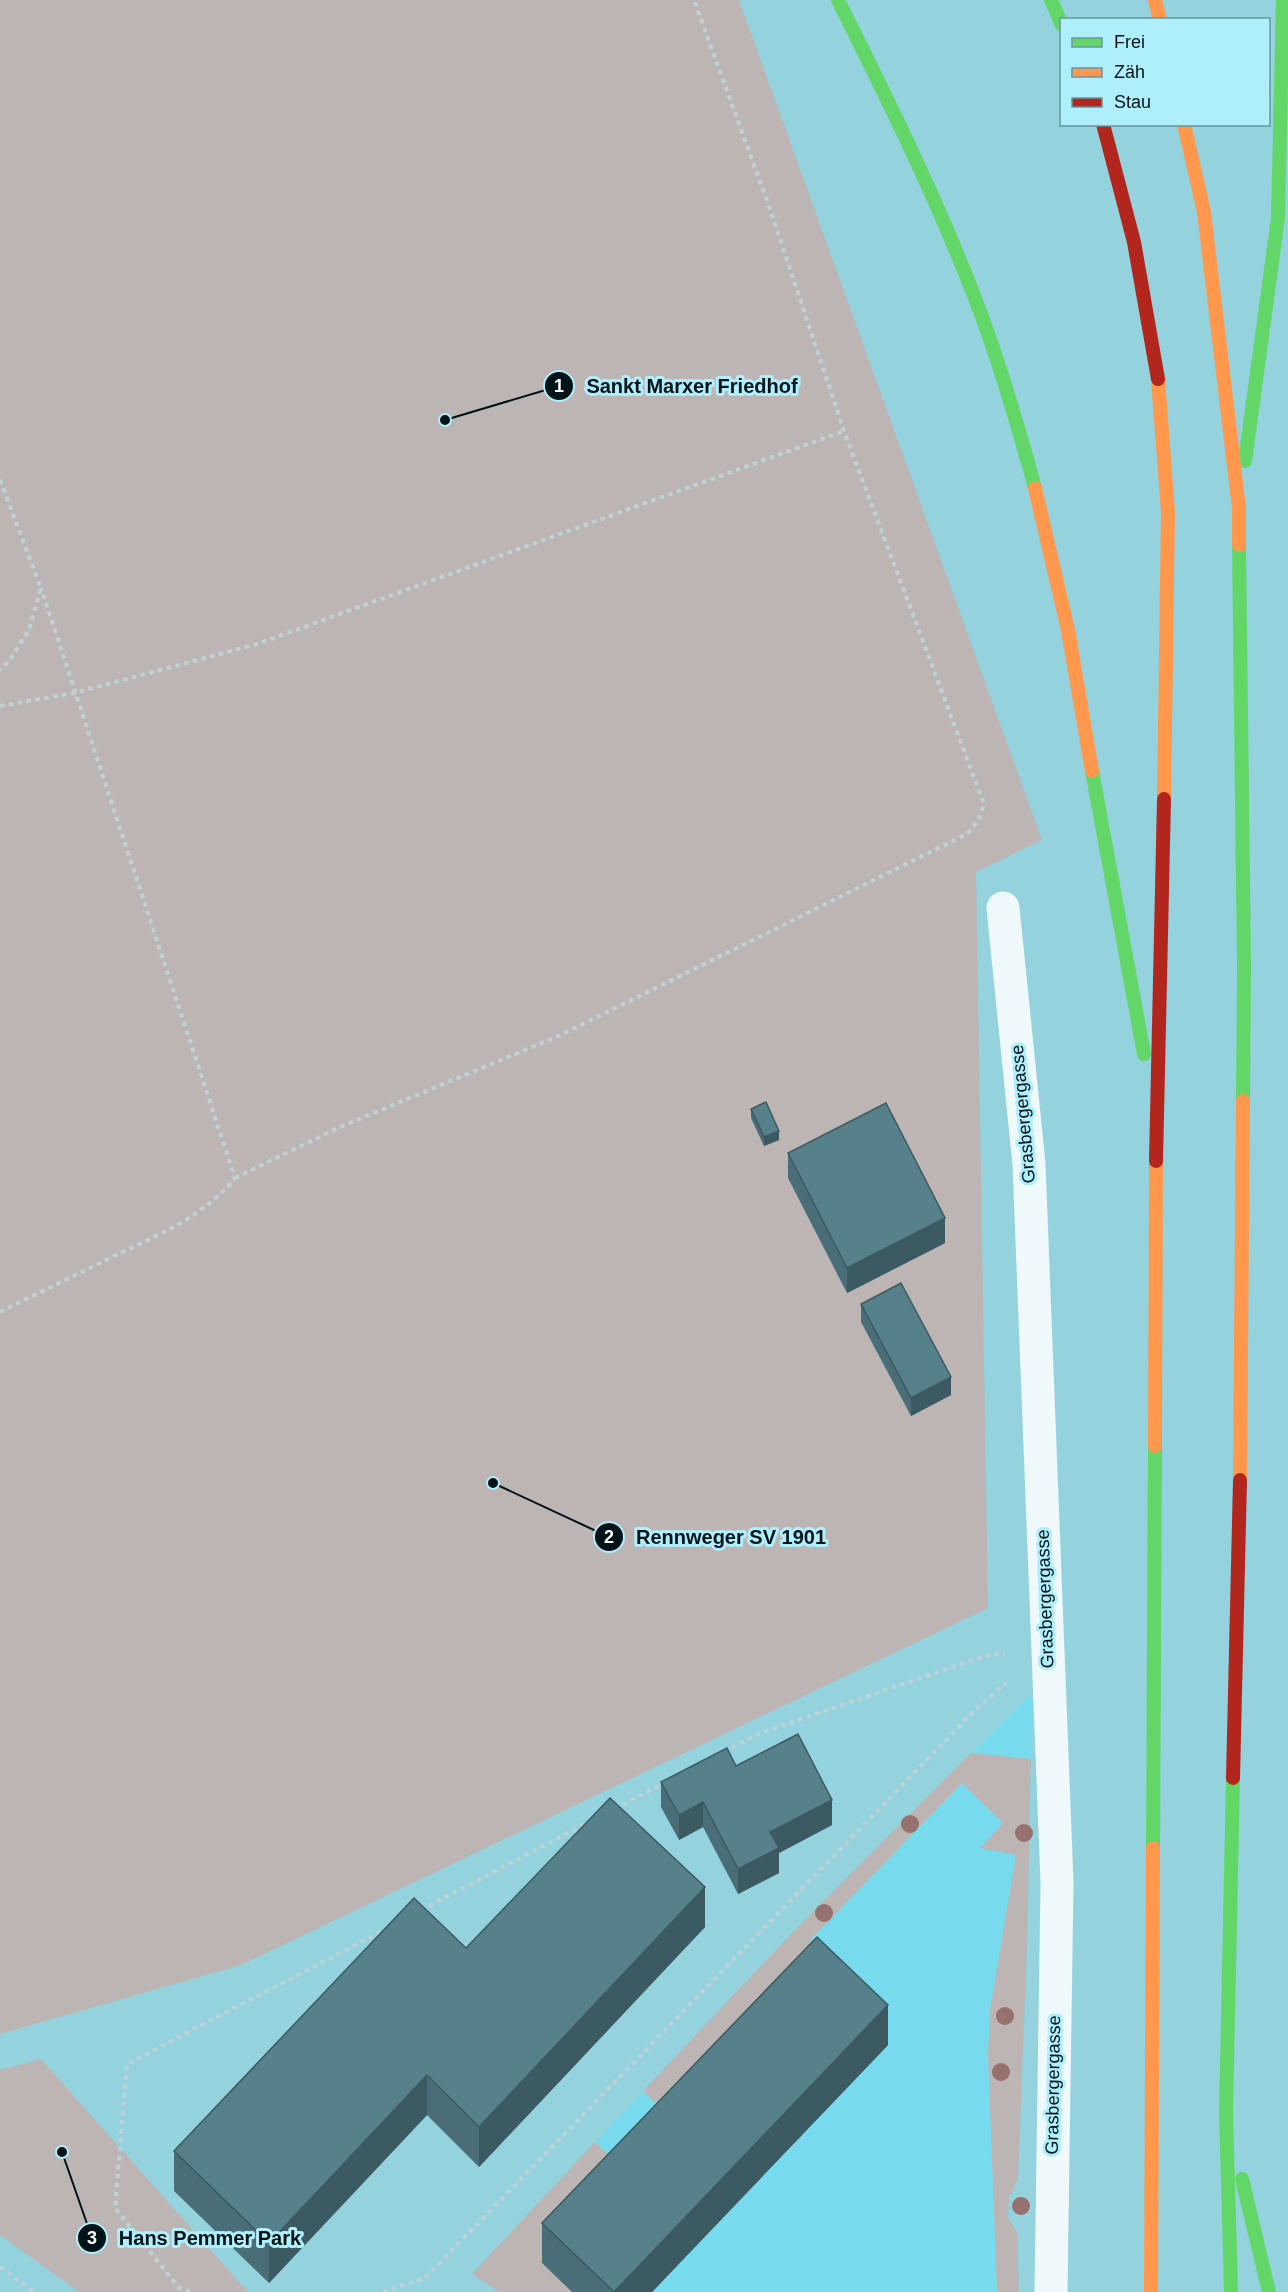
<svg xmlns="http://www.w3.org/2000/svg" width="1288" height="2292" viewBox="0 0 1288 2292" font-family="Arial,sans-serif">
	<rect width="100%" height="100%" fill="#94d2de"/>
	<path fill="#77dbed" d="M1028,1697L1033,1699L1027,1946L1018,2179L1009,2197L1008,2218L1017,2232L1019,2292H499L472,2274L789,1936Z"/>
	<g fill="#bcb5b4">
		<path d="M0,0H739L1042,840L976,872L988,1608L241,1965L0,2034Z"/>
		<path d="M971,1753L1031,1759L1027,1946L1018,2179L1009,2197L1008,2218L1017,2232L1019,2292H997L988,2054L990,2010L1016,1855L980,1848L1003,1823L962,1783L810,1940L831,1961L676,2123L643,2091L789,1936Z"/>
		<path d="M41,2059L248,2292H79L0,2235V2070Z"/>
		<path d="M595,2142L628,2173L572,2292H499L472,2274Z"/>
	</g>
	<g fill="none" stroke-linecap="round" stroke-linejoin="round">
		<g stroke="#bed2d6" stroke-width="4" stroke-dasharray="4.5 4.5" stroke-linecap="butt">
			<path d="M0,480L41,588L29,630L9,661L0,670"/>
			<path d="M0,706L74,693L257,644L844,431"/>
			<path d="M235,1178L340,1127L561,1035L967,834L978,821L984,804L844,431L770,209L694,0"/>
			<path d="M0,1312C36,1294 72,1277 108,1259C153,1237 203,1218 235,1178L41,588"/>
			<path d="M724,1752L760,1733L982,1657L1005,1653"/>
			<path d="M615,1809L664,1783"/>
			<path d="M421,1910L587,1823"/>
			<path d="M0,2267L34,2292"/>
			<path d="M190,2292L179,2288L115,2208L127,2064L388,1928"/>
			<path d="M383,2292L425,2278L976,1709L1006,1683"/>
		</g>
		<path stroke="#eff8fa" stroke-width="33" d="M1003,908L1029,1164L1057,1882L1051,2292"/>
		<g stroke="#63d668" stroke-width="14">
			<path d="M838,0C886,96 934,193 973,293C998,357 1017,423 1035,488"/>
			<path d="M1051,0L1062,25"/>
			<path d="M1245,461L1278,218L1283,0"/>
			<path d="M1239,545L1244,967L1243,1101"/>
			<path d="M1092,771L1144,1054"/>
			<path d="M1153,1848L1155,1446"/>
			<path d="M1242,2179L1269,2292"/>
			<path d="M1231,2292L1226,2113L1233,1778"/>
		</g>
		<g stroke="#ff974d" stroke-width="14">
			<path d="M1155,0L1160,20"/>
			<path d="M1184,124L1204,212L1239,508V545"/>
			<path d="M1158,379L1168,512L1164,799"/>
			<path d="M1035,488L1068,630L1092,771"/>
			<path d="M1155,1446L1156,1161"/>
			<path d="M1240,1480L1243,1101"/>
			<path d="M1151,2292L1153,1848"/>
		</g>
		<g stroke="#b3261e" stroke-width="14">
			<path d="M1103,124L1134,242L1158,379"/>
			<path d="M1156,1161L1164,799"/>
			<path d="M1233,1778L1240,1480"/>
		</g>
	</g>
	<g fill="#96716d">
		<circle cx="910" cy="1824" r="9"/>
		<circle cx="1024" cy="1833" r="9"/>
		<circle cx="824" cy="1913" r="9"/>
		<circle cx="1005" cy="2016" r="9"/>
		<circle cx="1001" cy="2072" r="9"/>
		<circle cx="1021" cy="2206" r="9"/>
	</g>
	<g fill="#4a6e77">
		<path d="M751,1109L779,1140L764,1146L751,1118Z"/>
		<path d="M788,1153L945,1243L847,1293L788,1178Z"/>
		<path d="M861,1304L951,1395L911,1416L861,1322Z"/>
		<path d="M736,1766L832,1825L779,1853V1873L738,1894L703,1827L679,1840L661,1807V1782Z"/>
		<path d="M705,1927L479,2167L427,2115L269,2283L174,2191V2151L466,1948Z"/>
		<path d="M888,2045L652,2292H572L542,2263V2223Z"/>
	</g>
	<g fill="#3c5a61">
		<path d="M779,1131V1140L764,1146V1137Z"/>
		<path d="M945,1218V1243L847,1293V1268Z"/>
		<path d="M951,1377V1395L911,1416V1398Z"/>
		<path d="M832,1800V1825L779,1853V1873L738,1894V1869L770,1832Z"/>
		<path d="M703,1802V1827L679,1840V1815Z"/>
		<path d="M705,1887V1927L479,2167V2127Z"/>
		<path d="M888,2005V2045L652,2292H614Z"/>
		<path d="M427,2075V2115L269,2283V2243Z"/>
	</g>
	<g fill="#56808a" stroke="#3c5a61" stroke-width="1.5">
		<path d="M766,1102L779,1131L764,1137L751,1109Z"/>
		<path d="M886,1103L945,1218L847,1268L788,1153Z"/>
		<path d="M901,1283L951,1377L911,1398L861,1304Z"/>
		<path d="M798,1734L832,1800L770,1832L779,1848L738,1869L703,1802L679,1815L661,1782L727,1748L736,1766Z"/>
		<path d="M610,1798L705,1887L479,2127L427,2075L269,2243L174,2151L414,1898L466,1948Z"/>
		<path d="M817,1937L888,2005L614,2292L542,2223Z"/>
	</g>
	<g text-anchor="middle" stroke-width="6" stroke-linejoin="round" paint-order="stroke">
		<g font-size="18" fill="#001317" stroke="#afeefb">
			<text transform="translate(1023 1114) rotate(-95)" y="6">Grasbergergasse</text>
			<text transform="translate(1045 1599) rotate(-92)" y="6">Grasbergergasse</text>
			<text transform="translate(1053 2085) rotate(-89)" y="6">Grasbergergasse</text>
		</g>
	</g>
	<path fill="none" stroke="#001317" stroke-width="2" d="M445 420L559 386M493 1483L609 1537M62 2152L92 2238"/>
	<g fill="#001317" stroke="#afeefb" stroke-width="2">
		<circle cx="445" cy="420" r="6"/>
		<circle cx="493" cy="1483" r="6"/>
		<circle cx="62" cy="2152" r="6"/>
		<circle cx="559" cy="386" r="15"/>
		<circle cx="609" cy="1537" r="15"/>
		<circle cx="92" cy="2238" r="15"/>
	</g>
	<g font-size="18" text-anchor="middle" font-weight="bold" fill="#fff">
		<text x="559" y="392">1</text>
		<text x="609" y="1543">2</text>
		<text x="92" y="2244">3</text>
	</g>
	<g font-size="20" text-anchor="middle" font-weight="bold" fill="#001317" stroke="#afeefb" stroke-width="6" stroke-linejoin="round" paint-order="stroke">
		<text x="692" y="393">Sankt Marxer Friedhof</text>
		<text x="731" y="1544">Rennweger SV 1901</text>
		<text x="210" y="2245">Hans Pemmer Park</text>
	</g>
	<rect x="1060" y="18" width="210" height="108" fill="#afeefb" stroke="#6996a0" stroke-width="1.5"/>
	<rect x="1072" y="38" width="30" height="9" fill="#63d668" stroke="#6996a0" stroke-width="1.5"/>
	<text x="1114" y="48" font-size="18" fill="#001317">Frei</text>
	<rect x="1072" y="68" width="30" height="9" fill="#ff974d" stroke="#6996a0" stroke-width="1.5"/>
	<text x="1114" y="78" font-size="18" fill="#001317">Zäh</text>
	<rect x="1072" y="98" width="30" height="9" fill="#b3261e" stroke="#6996a0" stroke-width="1.5"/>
	<text x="1114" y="108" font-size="18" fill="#001317">Stau</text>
</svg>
